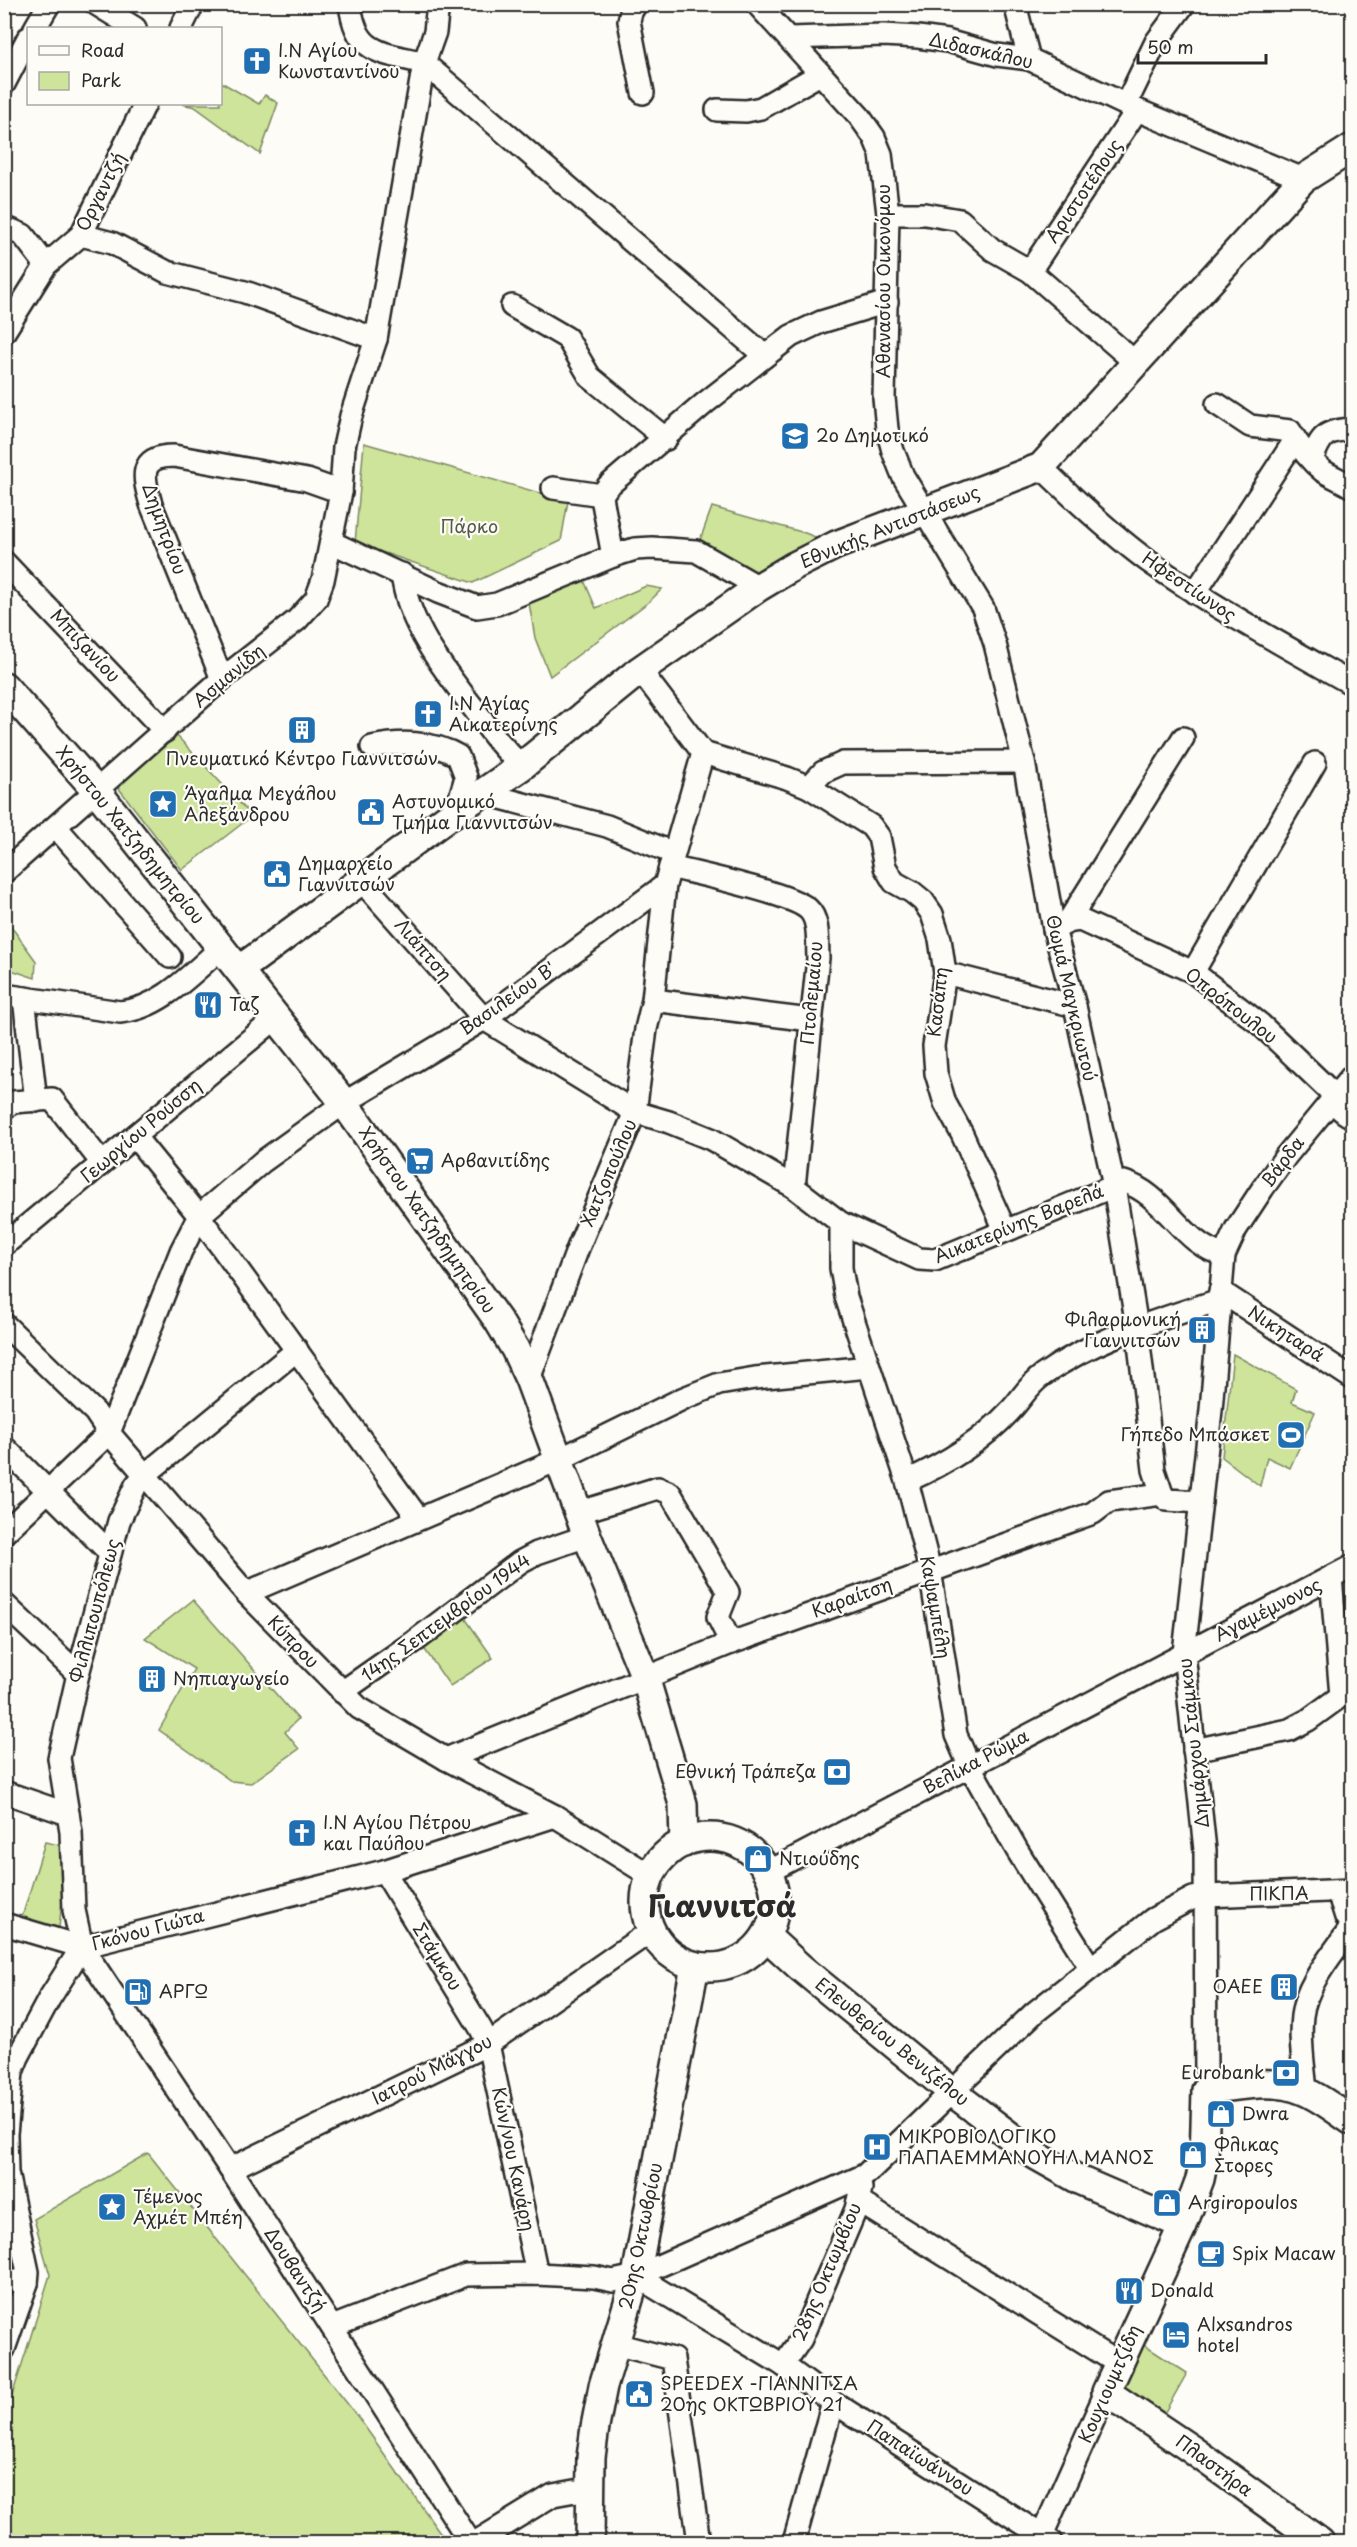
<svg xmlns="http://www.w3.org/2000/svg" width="1357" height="2547" viewBox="0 0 1357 2547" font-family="'Playpen Sans',sans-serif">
	<rect width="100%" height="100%" fill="#fdfcf7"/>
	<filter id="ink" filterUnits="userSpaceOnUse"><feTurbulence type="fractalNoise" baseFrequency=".0167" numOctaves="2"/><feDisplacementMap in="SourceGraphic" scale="12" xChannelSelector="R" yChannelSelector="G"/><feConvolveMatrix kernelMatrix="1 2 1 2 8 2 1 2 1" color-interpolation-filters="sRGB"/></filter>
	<g filter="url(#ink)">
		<g fill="#cde49a" stroke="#7c8862" stroke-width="1.5">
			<path d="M221,82L259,104L265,95L278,103L260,154L195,107L182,104H220Z"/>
			<path d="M364,443L568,501L561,541L473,583L355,543Z"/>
			<path d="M712,507L805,533L836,545L759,587L696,551Z"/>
			<path d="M583,578L596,608L646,586L662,589L650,601L550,676L535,638L528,597Z"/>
			<path d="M177,736L252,816L182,870L117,786Z"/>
			<path d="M5,924L10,925L36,961L35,978L5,968Z"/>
			<path d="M1233,1354L1296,1389L1292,1402L1315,1412L1290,1468L1267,1457L1260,1486L1222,1457Z"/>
			<path d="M193,1600L298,1719L285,1732L299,1749L251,1783L231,1781L159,1730L194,1669L145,1638Z"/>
			<path d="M465,1618L493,1658L450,1686L423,1647Z"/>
			<path d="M45,1842L68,1847L59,1928L22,1917Z"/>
			<path d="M148,2153L358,2417L447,2542H5V2418L50,2275L34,2219Z"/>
			<path d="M1133,2338L1187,2373L1161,2419L1107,2384Z"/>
		</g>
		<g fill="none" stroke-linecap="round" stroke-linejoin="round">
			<g stroke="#2b2b2b" stroke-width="26">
				<g id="minor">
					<path d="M96,4L135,28"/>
					<path d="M350,4C356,55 381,52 424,63L765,356"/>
					<path d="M636,4L631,12L629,21L643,93"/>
					<path d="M757,4L859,116L874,137L881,154L888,214L884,398L887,429L893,451L903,476L983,608L995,644L1024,762L1054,929L1075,1006L1114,1186L1137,1327L1154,1470L1162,1494L1167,1500L1201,1502"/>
					<path d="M1015,4L1029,59"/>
					<path d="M35,28L49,4"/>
					<path d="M181,28L193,4"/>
					<path d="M790,38L884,35L918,37L947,41L997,55L1029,59L1137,110L1303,179"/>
					<path d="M4,84L28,38"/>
					<path d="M1126,104L1156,42L1184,4"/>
					<path d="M717,110L746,111L761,108L820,74"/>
					<path d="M888,214H925L960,220L993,250L1030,271L1136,363"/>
					<path d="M4,227L23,235L46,265"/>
					<path d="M81,235L112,243L167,272L245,292L376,339"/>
					<path d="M1030,271L1137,110"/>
					<path d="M512,306L567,338L590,377L666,439"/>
					<path d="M4,332L46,265L81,235L145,104"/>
					<path d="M1217,404L1250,426L1290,431C1299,446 1309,460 1323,471C1333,477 1343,481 1352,487"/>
					<path d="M1312,460C1321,435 1325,431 1352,429"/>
					<path d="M1041,467C1075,500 1110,533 1148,561C1213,607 1283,645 1352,684"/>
					<path d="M553,488L602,495"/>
					<path d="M331,542L438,592L477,607L497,604L613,556L635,549L652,548L696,551L759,587"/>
					<path d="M613,556L603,503L602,495L608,486L705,403L791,336L821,322L887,302"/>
					<path d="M4,562L165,731"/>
					<path d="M402,574C408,625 444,670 475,710C491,732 501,747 522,766"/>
					<path d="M1195,593L1295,440"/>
					<path d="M222,679L151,504C143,477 138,456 174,456L307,480L341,492"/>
					<path d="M372,747C399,741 433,741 458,756L466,777L456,811"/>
					<path d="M703,753L787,778L809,787L871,826L879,837L885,867L894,882L912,892L923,901L932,914L940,939L945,973L934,1046L936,1073L945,1103L962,1134L1005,1230"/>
					<path d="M809,787L823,772L843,763L1024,762"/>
					<path d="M482,793L607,826L673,853"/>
					<path d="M56,827L170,957"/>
					<path d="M670,867C698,874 790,893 808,909C820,920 817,942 818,958L794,1187"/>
					<path d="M4,872L222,679L297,620L316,599L323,580L341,492L344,447L351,416L376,339L424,63L435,32L438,4"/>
					<path d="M362,881L484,1019L635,1112L669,1122L711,1139L794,1187L841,1223L919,1259L935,1260L1124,1182C1165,1194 1182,1245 1224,1255"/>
					<path d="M1068,922L1183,738"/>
					<path d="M1054,929L1068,922L1080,920L1193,972L1260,1024L1329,1090C1333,1102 1341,1112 1352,1117"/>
					<path d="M1193,972L1315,763"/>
					<path d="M945,973L1075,1006"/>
					<path d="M4,995L120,1012C160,1009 192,973 221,948"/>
					<path d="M24,998L36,1101"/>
					<path d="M653,1000L810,1020"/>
					<path d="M4,1108L13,1102L52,1099L102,1163"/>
					<path d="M135,1137L199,1216L418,1518"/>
					<path d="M841,1223V1268L846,1297L907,1481L930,1570L956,1735L969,1765L1017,1850L1090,1967"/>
					<path d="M4,1245L276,1018"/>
					<path d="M4,1324L95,1412L109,1433L246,1593L359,1708L446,1759L555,1816L651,1876"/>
					<path d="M529,1379L578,1248L635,1112L646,1029L653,1000L665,885L703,753L640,670"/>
					<path d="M4,1447L110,1553"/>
					<path d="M907,1481C945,1464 980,1443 1009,1412C1021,1400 1028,1385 1043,1375C1095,1338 1159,1320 1219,1300L1220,1291L1352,1378"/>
					<path d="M580,1512L658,1488L670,1493L728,1592L718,1617L731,1643"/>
					<path d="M4,1533L109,1433L181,1251L199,1216L262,1162L344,1103L484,1019L665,885"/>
					<path d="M1331,1577L1341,1696L1352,1694"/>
					<path d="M246,1593L560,1459L684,1398L719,1384L755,1378L869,1367"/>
					<path d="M4,1604L78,1674"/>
					<path d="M342,1692L415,1641L520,1562L537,1553L587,1536"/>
					<path d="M1194,1750L1289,1730L1308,1720L1341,1696"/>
					<path d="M446,1759L731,1643L1093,1513L1109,1501L1162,1494"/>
					<path d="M4,1792L68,1814"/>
					<path d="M384,1871L481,2029L488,2044L537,2274"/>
					<path d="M768,1872L1352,1566"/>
					<path d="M1338,1892L1346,1917L1352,1926"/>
					<path d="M4,1924L82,1947L230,2169L470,2542"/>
					<path d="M82,1947L74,1910L71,1832L59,1758L78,1674L119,1521L136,1485L146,1474L297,1350"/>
					<path d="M1206,2090L1205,1850L1184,1653L1211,1410L1224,1255L1236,1229L1263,1188L1286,1156L1352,1076"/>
					<path d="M1306,2091C1304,2067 1299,2041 1302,2016C1306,1983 1334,1953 1352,1926"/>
					<path d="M230,2169L488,2044L651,1931"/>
					<path d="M858,2201L1119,2364"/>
					<path d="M636,2276L783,2365L833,2402L1052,2542"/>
					<path d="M4,2278L27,2283"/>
					<path d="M332,2327L466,2275L537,2274L594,2277L613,2281L636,2276L865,2175L1034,2013L1153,1919L1193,1898L1206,1896L1352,1890"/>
					<path d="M615,2344L673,2359L699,2542"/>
					<path d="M4,2349L27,2283L28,2272L7,2173L6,2134L12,2072L18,2057L49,1999L82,1947L384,1871L555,1816"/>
					<path d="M783,2365L801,2339L856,2209L861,2188"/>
					<path d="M476,2542L553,2495L575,2491L590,2496"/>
					<path d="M794,2542L833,2402"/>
					<path d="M1039,2542L1106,2392"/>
				</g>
			</g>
			<g stroke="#2b2b2b" stroke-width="32">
				<g id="major">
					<path d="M4,686L96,790L344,1103L499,1322L515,1349L529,1379L587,1536L645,1677L683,1804L684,1843"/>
					<path d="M239,970L456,811L522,766L640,670L759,587L794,566L836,545L1041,467L1303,179L1352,148"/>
					<circle cx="710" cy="1902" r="65"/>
					<path d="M766,1936L801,1968L952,2092L1035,2155L1081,2181L1183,2225"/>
					<path d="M590,2542L591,2457L595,2427L603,2386L636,2276L695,1966"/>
					<path d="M1320,2542L1191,2449L1106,2392L1183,2225L1200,2179L1204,2160L1206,2090C1237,2087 1274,2077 1304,2091C1321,2098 1337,2111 1352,2121"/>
				</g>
			</g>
			<use href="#minor" stroke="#fdfcf7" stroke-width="21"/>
			<use href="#major" stroke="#fdfcf7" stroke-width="27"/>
		</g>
	</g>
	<defs>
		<g id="church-square" transform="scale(1.5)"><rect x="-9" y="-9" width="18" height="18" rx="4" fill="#1f6fb2" stroke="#fdfcf7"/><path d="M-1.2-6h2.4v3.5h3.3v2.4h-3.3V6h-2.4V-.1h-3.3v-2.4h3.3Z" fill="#fff"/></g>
		<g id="school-square" transform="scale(1.5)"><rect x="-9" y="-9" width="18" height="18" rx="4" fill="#1f6fb2" stroke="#fdfcf7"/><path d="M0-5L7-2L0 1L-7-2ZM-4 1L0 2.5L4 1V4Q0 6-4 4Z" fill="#fff"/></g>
		<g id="building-square" transform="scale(1.5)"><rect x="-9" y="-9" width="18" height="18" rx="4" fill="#1f6fb2" stroke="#fdfcf7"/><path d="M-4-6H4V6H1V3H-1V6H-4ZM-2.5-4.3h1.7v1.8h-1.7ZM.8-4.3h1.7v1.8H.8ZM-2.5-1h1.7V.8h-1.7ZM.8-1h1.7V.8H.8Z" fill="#fff"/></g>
		<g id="sight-square" transform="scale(1.5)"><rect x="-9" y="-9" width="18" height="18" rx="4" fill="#1f6fb2" stroke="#fdfcf7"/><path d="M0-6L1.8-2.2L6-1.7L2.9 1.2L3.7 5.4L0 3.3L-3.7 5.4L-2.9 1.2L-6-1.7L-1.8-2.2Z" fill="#fff"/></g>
		<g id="civic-square" transform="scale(1.5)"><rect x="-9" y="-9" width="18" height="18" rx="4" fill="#1f6fb2" stroke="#fdfcf7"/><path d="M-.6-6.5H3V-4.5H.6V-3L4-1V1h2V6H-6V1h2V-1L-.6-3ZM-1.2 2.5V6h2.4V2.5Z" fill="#fff"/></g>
		<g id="restaurant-square" transform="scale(1.5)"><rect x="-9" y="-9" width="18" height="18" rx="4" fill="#1f6fb2" stroke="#fdfcf7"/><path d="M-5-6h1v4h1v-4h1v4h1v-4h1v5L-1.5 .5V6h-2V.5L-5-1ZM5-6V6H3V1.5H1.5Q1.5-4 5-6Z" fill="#fff"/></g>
		<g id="supermarket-square" transform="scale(1.5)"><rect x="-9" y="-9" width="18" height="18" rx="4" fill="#1f6fb2" stroke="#fdfcf7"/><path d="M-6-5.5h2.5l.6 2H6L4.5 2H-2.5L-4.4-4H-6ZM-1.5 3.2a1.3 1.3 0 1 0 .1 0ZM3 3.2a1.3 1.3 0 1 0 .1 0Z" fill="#fff"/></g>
		<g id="stadium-square" transform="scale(1.5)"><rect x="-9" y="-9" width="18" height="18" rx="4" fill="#1f6fb2" stroke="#fdfcf7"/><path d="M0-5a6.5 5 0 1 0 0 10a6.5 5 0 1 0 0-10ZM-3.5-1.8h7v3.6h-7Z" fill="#fff"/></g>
		<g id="bank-square" transform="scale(1.5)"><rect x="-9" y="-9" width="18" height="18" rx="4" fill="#1f6fb2" stroke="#fdfcf7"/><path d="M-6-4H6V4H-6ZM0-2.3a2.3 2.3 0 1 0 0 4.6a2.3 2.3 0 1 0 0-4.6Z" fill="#fff"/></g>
		<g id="shop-square" transform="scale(1.5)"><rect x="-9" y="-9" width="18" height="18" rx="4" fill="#1f6fb2" stroke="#fdfcf7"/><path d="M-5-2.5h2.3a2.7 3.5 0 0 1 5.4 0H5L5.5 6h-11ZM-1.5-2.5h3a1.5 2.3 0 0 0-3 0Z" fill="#fff"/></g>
		<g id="fuel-square" transform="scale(1.5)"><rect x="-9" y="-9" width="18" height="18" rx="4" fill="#1f6fb2" stroke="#fdfcf7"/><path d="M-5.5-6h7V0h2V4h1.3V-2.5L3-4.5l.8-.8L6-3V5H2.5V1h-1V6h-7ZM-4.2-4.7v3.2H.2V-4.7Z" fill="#fff"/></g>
		<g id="hospital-square" transform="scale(1.5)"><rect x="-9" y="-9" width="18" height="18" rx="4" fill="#1f6fb2" stroke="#fdfcf7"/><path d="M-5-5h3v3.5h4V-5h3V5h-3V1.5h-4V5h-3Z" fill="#fff"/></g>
		<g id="cafe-square" transform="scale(1.5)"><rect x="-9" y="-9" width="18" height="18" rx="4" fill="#1f6fb2" stroke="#fdfcf7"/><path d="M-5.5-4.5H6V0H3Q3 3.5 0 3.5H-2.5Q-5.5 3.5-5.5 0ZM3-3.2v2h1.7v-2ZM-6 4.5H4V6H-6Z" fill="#fff"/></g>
		<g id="hotel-square" transform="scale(1.5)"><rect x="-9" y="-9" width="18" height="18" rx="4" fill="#1f6fb2" stroke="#fdfcf7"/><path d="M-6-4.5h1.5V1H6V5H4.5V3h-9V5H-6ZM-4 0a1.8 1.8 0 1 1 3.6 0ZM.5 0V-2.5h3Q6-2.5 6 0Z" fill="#fff"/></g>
	</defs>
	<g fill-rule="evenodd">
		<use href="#church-square" x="257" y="61"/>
		<use href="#school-square" x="795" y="436"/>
		<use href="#church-square" x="428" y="714"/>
		<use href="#building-square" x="302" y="730"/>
		<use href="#sight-square" x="163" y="804"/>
		<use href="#civic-square" x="371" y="812"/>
		<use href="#civic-square" x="277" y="874"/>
		<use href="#restaurant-square" x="208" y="1005"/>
		<use href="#supermarket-square" x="420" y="1161"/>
		<use href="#building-square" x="1202" y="1330"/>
		<use href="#stadium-square" x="1291" y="1435"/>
		<use href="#building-square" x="152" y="1679"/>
		<use href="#bank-square" x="837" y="1772"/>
		<use href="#church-square" x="302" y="1833"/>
		<use href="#shop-square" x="758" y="1859"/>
		<use href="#building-square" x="1284" y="1987"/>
		<use href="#fuel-square" x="138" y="1992"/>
		<use href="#bank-square" x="1286" y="2073"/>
		<use href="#shop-square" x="1221" y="2114"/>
		<use href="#hospital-square" x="877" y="2147"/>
		<use href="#shop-square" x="1193" y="2155"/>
		<use href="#shop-square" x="1167" y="2203"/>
		<use href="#sight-square" x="112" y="2207"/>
		<use href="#cafe-square" x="1211" y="2254"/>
		<use href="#restaurant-square" x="1129" y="2291"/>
		<use href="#hotel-square" x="1176" y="2335"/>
		<use href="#civic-square" x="639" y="2394"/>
	</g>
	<g text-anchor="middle" stroke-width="4.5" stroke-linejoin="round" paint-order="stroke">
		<g font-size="18" fill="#2b2b2b" stroke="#fdfcf7" text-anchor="start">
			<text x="278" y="57">Ι.Ν Αγίου<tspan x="278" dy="21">Κωνσταντίνου</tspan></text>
			<text x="816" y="442">2ο Δημοτικό</text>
			<text x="449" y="710">Ι.Ν Αγίας<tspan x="449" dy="21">Αικατερίνης</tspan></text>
			<text x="302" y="765" text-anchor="middle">Πνευματικό Κέντρο Γιαννιτσών</text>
			<text x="184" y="800">Άγαλμα Μεγάλου<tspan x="184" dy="21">Αλεξάνδρου</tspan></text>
			<text x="392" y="808">Αστυνομικό<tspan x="392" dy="21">Τμήμα Γιαννιτσών</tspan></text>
			<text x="298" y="870">Δημαρχείο<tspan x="298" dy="21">Γιαννιτσών</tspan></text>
			<text x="229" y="1011">Ταζ</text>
			<text x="441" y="1167">Αρβανιτίδης</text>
			<text x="1181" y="1326" text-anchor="end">Φιλαρμονική<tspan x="1181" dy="21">Γιαννιτσών</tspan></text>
			<text x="1270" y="1441" text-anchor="end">Γήπεδο Μπάσκετ</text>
			<text x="173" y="1685">Νηπιαγωγείο</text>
			<text x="816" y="1778" text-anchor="end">Εθνική Τράπεζα</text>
			<text x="323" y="1829">Ι.Ν Αγίου Πέτρου<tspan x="323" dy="21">και Παύλου</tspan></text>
			<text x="779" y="1865">Ντιούδης</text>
			<text x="1263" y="1993" text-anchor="end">ΟΑΕΕ</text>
			<text x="159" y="1998">ΑΡΓΩ</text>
			<text x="1265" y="2079" text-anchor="end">Eurobank</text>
			<text x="1242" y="2120">Dwra</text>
			<text x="898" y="2143">ΜΙΚΡΟΒΙΟΛΟΓΙΚΟ<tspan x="898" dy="21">ΠΑΠΑΕΜΜΑΝΟΥΗΛ ΜΑΝΟΣ</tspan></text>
			<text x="1214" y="2151">Φλικας<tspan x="1214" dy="21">Στορες</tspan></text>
			<text x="133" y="2203">Τέμενος<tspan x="133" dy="21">Αχμέτ Μπέη</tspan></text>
			<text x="1188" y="2209">Argiropoulos</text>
			<text x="1232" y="2260">Spix Macaw</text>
			<text x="1150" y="2297">Donald</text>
			<text x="1197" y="2331">Alxsandros<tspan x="1197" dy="21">hotel</tspan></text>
			<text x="660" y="2390">SPEEDEX -ΓΙΑΝΝΙΤΣΑ<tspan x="660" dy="21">20ης ΟΚΤΩΒΡΙΟΥ 21</tspan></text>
		</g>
		<g font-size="18" fill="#2b2b2b" stroke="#fdfcf7">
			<text transform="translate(981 51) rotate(13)" y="6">Διδασκάλου</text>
			<text transform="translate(1084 191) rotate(-56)" y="6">Αριστοτέλους</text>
			<text transform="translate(101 192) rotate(-63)" y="6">Οργαντζή</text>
			<text transform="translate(884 281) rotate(-90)" y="6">Αθανασίου Οικονόμου</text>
			<text transform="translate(890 527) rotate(-22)" y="6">Εθνικής Αντιστάσεως</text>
			<text transform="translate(164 529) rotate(70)" y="6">Δημητρίου</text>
			<text transform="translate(1189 587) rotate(34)" y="6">Ηφεστίωνος</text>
			<text transform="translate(85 646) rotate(47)" y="6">Μπιζανίου</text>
			<text transform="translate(229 676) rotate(-40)" y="6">Ασμανίδη</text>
			<text transform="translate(130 835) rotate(51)" y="6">Χρήστου Χατζηδημητρίου</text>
			<text transform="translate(423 950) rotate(49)" y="6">Λιάπτση</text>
			<text transform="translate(812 993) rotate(-85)" y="6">Πτολεμαίου</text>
			<text transform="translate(1071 998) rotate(77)" y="6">Θωμά Μαγκριωτού</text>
			<text transform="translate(508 999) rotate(-35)" y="6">Βασιλείου Β'</text>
			<text transform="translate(938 1002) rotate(-84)" y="6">Κασάπη</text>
			<text transform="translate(1231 1006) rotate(38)" y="6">Οπρόπουλου</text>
			<text transform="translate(141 1131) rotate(-40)" y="6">Γεωργίου Ρούσση</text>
			<text transform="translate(1283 1162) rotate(-53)" y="6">Βάρδα</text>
			<text transform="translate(609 1173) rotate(-67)" y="6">Χατζοπούλου</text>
			<text transform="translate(427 1220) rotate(55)" y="6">Χρήστου Χατζηδημητρίου</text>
			<text transform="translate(1019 1224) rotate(-22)" y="6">Αικατερίνης Βαρελά</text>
			<text transform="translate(1286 1334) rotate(33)" y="6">Νικηταρά</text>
			<text transform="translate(852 1598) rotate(-20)" y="6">Καραίτση</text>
			<text transform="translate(935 1607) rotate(80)" y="6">Καψαμπέλη</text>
			<text transform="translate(1268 1610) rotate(-27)" y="6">Αγαμέμνονος</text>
			<text transform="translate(95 1611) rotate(-75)" y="6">Φιλλιπουπόλεως</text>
			<text transform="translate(446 1618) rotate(-36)" y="6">14ης Σεπτεμβρίου 1944</text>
			<text transform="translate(293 1642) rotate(46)" y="6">Κύπρου</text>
			<text transform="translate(1194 1743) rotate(-96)" y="6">Δημάρχου Στάμκου</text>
			<text transform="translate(976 1762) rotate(-28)" y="6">Βελίκα Ρώμα</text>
			<text transform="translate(1279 1894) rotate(-1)" y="6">ΠΙΚΠΑ</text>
			<text transform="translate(148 1930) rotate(-15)" y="6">Γκόνου Γιώτα</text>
			<text transform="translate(437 1957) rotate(58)" y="6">Στάμκου</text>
			<text transform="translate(892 2042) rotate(39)" y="6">Ελευθερίου Βενιζέλου</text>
			<text transform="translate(432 2070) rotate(-27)" y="6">Ιατρού Μάγγου</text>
			<text transform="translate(513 2159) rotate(78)" y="6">Κών/νου Κανάρη</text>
			<text transform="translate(641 2236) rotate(-78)" y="6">20ης Οκτωβρίου</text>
			<text transform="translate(295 2270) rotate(57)" y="6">Δουβαντζή</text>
			<text transform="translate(827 2272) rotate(-67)" y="6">28ης Οκτωμβίου</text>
			<text transform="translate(1110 2384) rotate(-66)" y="6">Κουγιουμτζίδη</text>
			<text transform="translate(920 2458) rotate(33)" y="6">Παπαϊωάννου</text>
			<text transform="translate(1214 2466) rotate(36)" y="6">Πλαστήρα</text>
		</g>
		<g font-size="18" fill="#545947" stroke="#fdfcf7">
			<text x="469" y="533">Πάρκο</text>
		</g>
		<g font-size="30" font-weight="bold" fill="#2b2b2b" stroke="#fdfcf7">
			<text x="722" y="1917">Γιαννιτσά</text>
		</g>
	</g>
	<rect width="1357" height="2547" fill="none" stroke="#fdfcf7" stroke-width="24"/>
	<rect x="12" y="12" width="1333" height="2523" fill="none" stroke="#2b2b2b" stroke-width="2" filter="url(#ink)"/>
	<rect x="27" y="27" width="195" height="78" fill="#fdfcf7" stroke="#a9a8a5" stroke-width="1.5"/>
	<rect x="39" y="46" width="30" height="9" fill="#fdfcf7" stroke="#a9a8a5" stroke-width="1.5"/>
	<text x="81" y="57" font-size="18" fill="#2b2b2b">Road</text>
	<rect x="39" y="72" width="30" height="18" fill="#cde49a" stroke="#a9a8a5" stroke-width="1.5"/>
	<text x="81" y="87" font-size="18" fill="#2b2b2b">Park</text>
	<path d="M1138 54v9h128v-9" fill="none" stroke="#2b2b2b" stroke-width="3"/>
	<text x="1147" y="54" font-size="18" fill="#2b2b2b" stroke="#fdfcf7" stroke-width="4.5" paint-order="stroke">50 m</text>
</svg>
